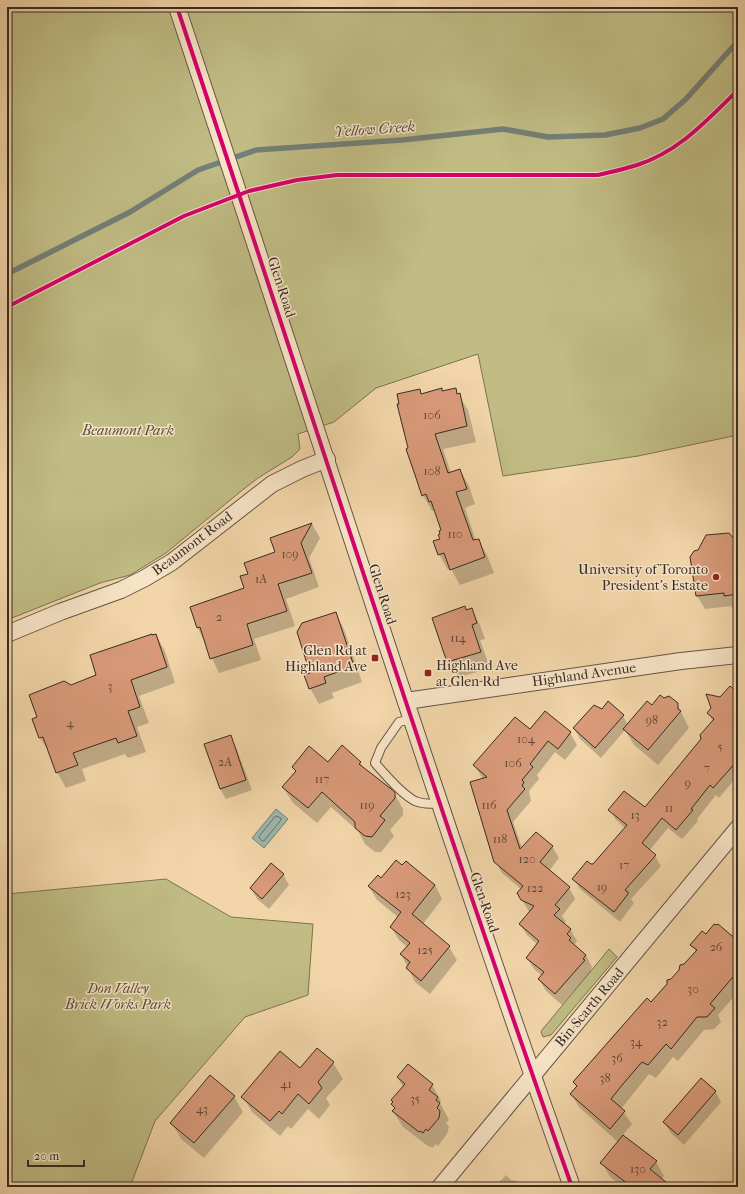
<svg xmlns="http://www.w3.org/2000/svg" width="745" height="1194" viewBox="0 0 745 1194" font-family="'IM FELL French Canon',serif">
	<rect width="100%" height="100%" fill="#f2d6a9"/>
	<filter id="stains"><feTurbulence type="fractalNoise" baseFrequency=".005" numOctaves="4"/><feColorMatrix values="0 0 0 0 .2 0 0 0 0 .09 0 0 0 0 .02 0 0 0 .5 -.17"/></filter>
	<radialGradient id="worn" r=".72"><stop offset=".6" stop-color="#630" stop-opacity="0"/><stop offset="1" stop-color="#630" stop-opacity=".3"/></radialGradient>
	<g fill="#c0bc84" stroke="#7c7354">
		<path d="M7,7H738V435L638,456L503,476L478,354L376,388L334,422L298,434L300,449L292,457L258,478L240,492L166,553L130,575L100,583L7,620Z"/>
		<path d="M166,879L231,917L313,924L308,995L245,1017L155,1121L130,1187H7V894Z"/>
		<path d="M609,949L617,957L551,1035L543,1037L541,1032L542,1030Z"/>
	</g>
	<path fill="#9cb8ae" stroke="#747f77" d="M276,809L288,819L264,848L252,838Z"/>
	<g fill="#0003">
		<path d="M441,389L442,392L455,389L468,410L476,442L443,449L451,473L460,470L469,486L475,504L465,508L476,541L478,540L487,555L494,573L460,585L451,569L448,570L439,554L442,531L435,510L432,511L423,495L409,449L419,390L421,394Z"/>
		<path d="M312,524L320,538L309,558L319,587L286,599L295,626L254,639L261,660L219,673L198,628L245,589L249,574L276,553L271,538Z"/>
		<path d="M734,539L738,547V607L732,608L731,606L705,609L697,596Z"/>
		<path d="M465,607L467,611L471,609L480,625L485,639L480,640L490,668L457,678L448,662L433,618Z"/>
		<path d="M335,613L344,629L362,682L332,693L334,698L319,704L310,688L311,673Z"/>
		<path d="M156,635L165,651L175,683L139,696L149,723L137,727L146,752L128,758L125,754L82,769L86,781L66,788L57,772L50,753L40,738L38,718L71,686L97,676Z"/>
		<path d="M738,694V775L719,798L716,795L697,819L698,821L682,839L668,828L649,851L655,856L661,866L631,899L634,903L620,922L580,889L574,879L593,864L625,828L616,820L610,810L645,808L702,739L713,721L708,713L721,698Z"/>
		<path d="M663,699L677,704L689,728L658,765L634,745L625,730L601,758L580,739L574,728L602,710L623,716L628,725Z"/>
		<path d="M545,712L570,733L577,745L565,760L555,752L537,775L539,779L529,791L531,801L513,822L522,848L552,846L559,858L549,871L569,888L575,899L562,916L566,922L564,924L570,929L577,941L574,945L586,955L592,967L590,972L562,1005L546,991L539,979L542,976L534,969L527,958L538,945L527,935L520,924L530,913L522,900V890L502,873L495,861L483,779L474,765L530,731Z"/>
		<path d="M230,736L236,747L252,790L226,799L220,789Z"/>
		<path d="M7,751L10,755L7,757Z"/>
		<path d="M360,762L364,770L394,793L403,809V815L390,830L394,836L381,852H375L365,844L358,831L331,807L317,823L293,803L283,787L296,772L293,767Z"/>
		<path d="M7,783L11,794L10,807L7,808Z"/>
		<path d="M403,867L435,885L442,899L423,924L449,947L457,960L430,994L415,982L401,954L407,947L399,940L391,927L398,917L377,900L369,887Z"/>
		<path d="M283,874L289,885L269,909L257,899L251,888Z"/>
		<path d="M706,936L738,942V992L718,1015L721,1022L714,1029L704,1030L678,1061L673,1057L656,1078L649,1074L621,1109L632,1124L622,1136L656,1162L664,1176L661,1180L669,1187H623L610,1177L602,1163L618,1142L579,1107L571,1094L577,1087L574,1082L619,1029L621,1031L652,1003L696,952L692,945Z"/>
		<path d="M317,1049L333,1063L343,1079L326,1098L330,1105L319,1119L308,1109L291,1129L288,1126L280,1136L252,1112L243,1097L300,1070Z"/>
		<path d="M408,1065L432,1085L441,1101L440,1103L449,1120L446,1123L449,1127L447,1134L438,1146L436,1144L432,1148L430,1146L429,1147L403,1127L393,1111L395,1109L392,1104L403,1087L398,1078Z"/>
		<path d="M715,1091L721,1102L684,1145L671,1133L664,1122Z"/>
		<path d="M234,1097L243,1112L204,1158L181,1139L172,1123Z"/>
		<path d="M506,1175L511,1180L516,1181L523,1187H495Z"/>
	</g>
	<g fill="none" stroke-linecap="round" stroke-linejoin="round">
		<path stroke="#6a7169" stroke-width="1" d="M276,816L281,818V820L264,841H262L259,837Z"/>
		<path stroke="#747f77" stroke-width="5.5" d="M7,274L130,212L198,170L256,150L402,140L503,129L548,137L605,135L640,128L663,119L686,99L738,41"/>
	</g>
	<g fill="#d99a79" stroke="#372a24">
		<path d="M442,388V391L456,388L457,394L460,393L467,426L435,434L448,473L460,469L467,489L456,492L473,540L479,539L485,557L450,570L444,553L438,555L433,541L440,539L438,535L440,534L439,531L441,530L431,501L429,502L426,494L422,496L415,475L406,449L408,448L397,404H399L397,394L420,389L421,394Z"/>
		<path d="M312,523L301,543L312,573L278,584L287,611L247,624L253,645L210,659L200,627L197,628L190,607L244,588L240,576L248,574L244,563L275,552L270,538Z"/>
		<path d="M729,533L734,539L738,568V594L724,596V593L696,596L690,557L694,551L698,550L706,535Z"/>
		<path d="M465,606L466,610L472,608L477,623L472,625L481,652L447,662L432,618Z"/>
		<path d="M336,612L354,666L324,677L326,683L309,689L304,675L310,673L297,632L302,623Z"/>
		<path d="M152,634V635L156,634L167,667L131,680L140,707L128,711L137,736L118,743L116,738L73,753L78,765L56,773L43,737L39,738L32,719L37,717L29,695L64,681L71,685L96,675L90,655Z"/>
		<path d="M730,686L738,693V760L713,788L710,785L691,809L693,810L676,830L662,818L642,843L656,855L625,890L628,892V894L614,912L572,879L587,861L591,864H593L627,825L608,810L624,791L645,807L701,739L700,735L714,719L707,713L711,708L706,694L720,697Z"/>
		<path d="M660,695L664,698L669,696L678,703V709L681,711L648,750L623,729L647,701L652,705Z"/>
		<path d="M608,701L624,715L595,748L573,728L594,705L602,709Z"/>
		<path d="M545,711L571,732L558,749L548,741L530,764L533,767L522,780L524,782L522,786L525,789L507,810L520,849L536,832L553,846L540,862L570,887L555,905L560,909L554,915L571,929L567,934L571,938L569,940L586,955L583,959L585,960L555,994L538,979L544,972L526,958L539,941L519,924L534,906L521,900L517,893L523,886L494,862L470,782L487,777L473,765L515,717L530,729Z"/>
		<path d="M231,735L246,780L220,789L204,744Z"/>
		<path d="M342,745L361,762L359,764L395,792V798L380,816L385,820L372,837L365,836L355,828V822L322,792L308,808L282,787L296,771L292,767L309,746L328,762Z"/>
		<path d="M396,860L402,865L406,861L435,885L412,914L450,946L421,981L406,968L410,962L400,954L410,943L390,927L401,912L368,886L378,875L381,878Z"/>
		<path d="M271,863L284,874L262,899L250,888Z"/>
		<path d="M714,924L716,925L718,924L738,941V971L710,1004L715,1008L707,1017H697L671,1049L666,1044L648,1065L642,1062L623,1084L611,1099L625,1111L610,1129L570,1094L577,1086L573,1082L647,998L651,1002L667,984V980L671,979L679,970L680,965L684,964L697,950L690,945L702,931L706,934Z"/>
		<path d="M317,1048L334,1062L318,1082L322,1088L309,1104L298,1094L282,1114L279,1111L270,1121L241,1097L280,1051L300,1068Z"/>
		<path d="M408,1064L433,1084L429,1090L438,1097L436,1100L440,1103L437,1108L440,1111L439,1118L428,1131L426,1129L423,1133L420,1131L419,1132L392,1111L395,1108L391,1104L393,1102L391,1100L405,1084L397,1077Z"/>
		<path d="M210,1075L235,1096L194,1143L170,1123Z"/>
		<path d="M701,1078L716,1091L678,1135L663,1122Z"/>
		<path d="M623,1135L657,1161L650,1169L672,1187H632L600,1163Z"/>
	</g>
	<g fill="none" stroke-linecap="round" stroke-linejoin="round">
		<g stroke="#665545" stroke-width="10">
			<path id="service" d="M412,719L399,722L381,748L375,763C386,775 400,793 415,801C422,804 433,804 440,803"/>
		</g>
		<g stroke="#665545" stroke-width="18">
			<g id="minor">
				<path d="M177,7C308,401 433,796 572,1187"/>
				<path d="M7,634L60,612L121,590L145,578L172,562L272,484L302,469L327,459"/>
				<path d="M406,701L681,661L738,655"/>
				<path d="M440,1187L738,828"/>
			</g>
		</g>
		<use href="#service" stroke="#f7e4c7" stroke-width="8"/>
		<use href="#minor" stroke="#f7e4c7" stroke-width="16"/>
		<g stroke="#f7e4c7" stroke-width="6">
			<g id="cycleway">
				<path d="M177,7C308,401 433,796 572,1187"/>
				<path d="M7,307L184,216L249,191L297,180L337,175H598C611,172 625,169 637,165C679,152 708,119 738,90"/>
			</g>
		</g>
		<use href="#cycleway" stroke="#d6006c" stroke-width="4"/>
	</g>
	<g fill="#8f2418" stroke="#f7e4c7" stroke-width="1.5">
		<circle cx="716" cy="577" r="4"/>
		<rect x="371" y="654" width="8" height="8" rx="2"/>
		<rect x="424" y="669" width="8" height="8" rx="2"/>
	</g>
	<g text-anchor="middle" stroke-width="3" stroke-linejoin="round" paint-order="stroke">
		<g font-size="12" fill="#604639">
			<text x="432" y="419">106</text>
			<text x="432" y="475">108</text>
			<text x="455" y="538">110</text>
			<text x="290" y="558">109</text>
			<text x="261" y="583">1A</text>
			<text x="219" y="621">2</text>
			<text x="458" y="642">114</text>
			<text x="110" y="690">3</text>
			<text x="652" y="724">98</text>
			<text x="70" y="727">4</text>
			<text x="526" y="743">104</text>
			<text x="720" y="751">5</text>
			<text x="225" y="766">2A</text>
			<text x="513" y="767">106</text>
			<text x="707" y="772">7</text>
			<text x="322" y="783">117</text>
			<text x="688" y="787">9</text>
			<text x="367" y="809">119</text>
			<text x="489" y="809">116</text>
			<text x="669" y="812">11</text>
			<text x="635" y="819">13</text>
			<text x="500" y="843">118</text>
			<text x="527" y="863">120</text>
			<text x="624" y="869">17</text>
			<text x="602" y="891">19</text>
			<text x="535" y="892">122</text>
			<text x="403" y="898">123</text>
			<text x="716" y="951">26</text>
			<text x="425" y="954">125</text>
			<text x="693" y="993">30</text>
			<text x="662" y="1026">32</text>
			<text x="636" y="1046">34</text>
			<text x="617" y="1062">36</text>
			<text x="605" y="1082">38</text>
			<text x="286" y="1088">41</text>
			<text x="415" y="1103">35</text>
			<text x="202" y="1113">43</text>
			<text x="638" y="1173">130</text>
		</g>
		<g font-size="14" fill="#372a24" stroke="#f7e4c7">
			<text transform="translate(282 287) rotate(72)" y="5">Glen Road</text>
			<text transform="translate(192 543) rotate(-37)" y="5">Beaumont Road</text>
			<text transform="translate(383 594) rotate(72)" y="5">Glen Road</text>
			<text transform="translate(584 674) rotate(-8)" y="5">Highland Avenue</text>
			<text transform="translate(485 902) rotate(71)" y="5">Glen Road</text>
			<text transform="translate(589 1007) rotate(-50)" y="5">Bin-Scarth Road</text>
		</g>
		<g font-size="14" font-style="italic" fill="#594e3c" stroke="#f7e4c7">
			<text x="128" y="435">Beaumont Park</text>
			<text x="118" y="993">Don Valley<tspan x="118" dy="16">Brick Works Park</tspan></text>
		</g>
		<g font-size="14" fill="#372a24" stroke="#f7e4c7" text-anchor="end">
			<text x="708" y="574">University of Toronto<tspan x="708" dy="16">President's Estate</tspan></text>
			<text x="367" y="655">Glen Rd at<tspan x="367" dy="16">Highland Ave</tspan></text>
			<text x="436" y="670" text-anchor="start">Highland Ave<tspan x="436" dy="16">at Glen Rd</tspan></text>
		</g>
		<g font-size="15" font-style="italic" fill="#504e46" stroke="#f7e4c7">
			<text transform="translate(375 129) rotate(-4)" y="5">Yellow Creek</text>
		</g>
	</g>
	<rect width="745" height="1194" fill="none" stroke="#f2d6a9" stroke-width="24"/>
	<rect x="8" y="8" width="729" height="1178" fill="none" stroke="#372a24" stroke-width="2"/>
	<rect x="12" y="12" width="721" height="1170" fill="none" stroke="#372a24"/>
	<path d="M28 1160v6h56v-6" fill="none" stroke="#372a24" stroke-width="2"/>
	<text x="34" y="1160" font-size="12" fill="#372a24" stroke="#f7e4c7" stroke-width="3" paint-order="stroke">20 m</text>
	<rect width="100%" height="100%" filter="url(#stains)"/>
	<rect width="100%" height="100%" fill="url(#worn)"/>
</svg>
